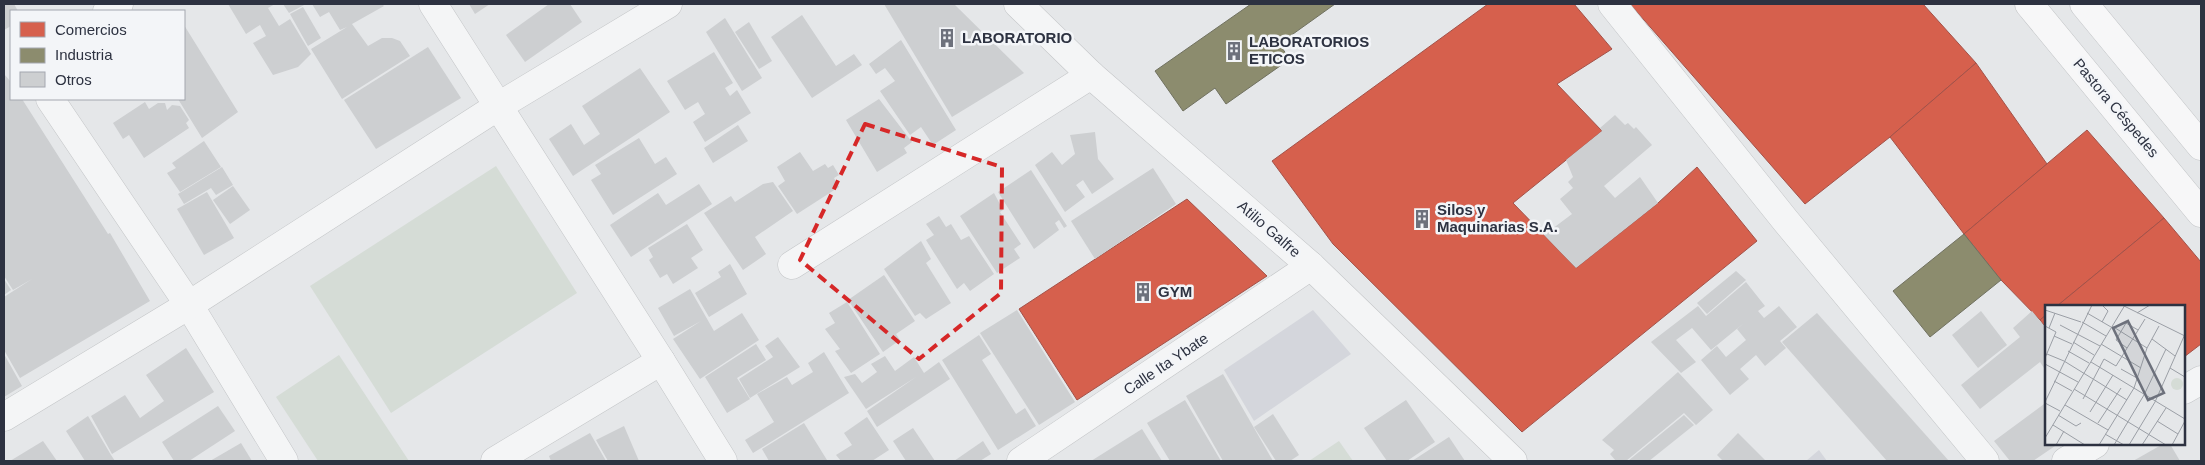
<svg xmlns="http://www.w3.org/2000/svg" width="2205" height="465" viewBox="0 0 2205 465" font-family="Helvetica,sans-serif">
	<rect width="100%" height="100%" fill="#e5e7e9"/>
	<g fill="#d4d6dc">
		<path d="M1313,310L1351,354L1254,421L1224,370Z"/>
		<path d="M1819,450L1827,461H1806Z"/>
	</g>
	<g fill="#d5dcd6">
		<path d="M496,166L577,293L391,413L310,286Z"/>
		<path d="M339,355L409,461H318L276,397Z"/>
		<path d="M1339,441L1353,461H1309Z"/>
	</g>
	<g fill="#d6604d" stroke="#a35249">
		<path d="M1488,4H1574L1612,49L1557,84L1602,131L1513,203L1576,268L1658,203L1697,167L1757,241L1522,432L1333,244L1272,161Z"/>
		<path d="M1630,4H1923L1976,63L1890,137L1805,204Z"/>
		<path d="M1976,63L2047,164L1964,234L1890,137Z"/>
		<path d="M2087,130L2164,218L2057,306H2046V315L2040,320L2001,280L1964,234Z"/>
		<path d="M1187,199L1267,276L1077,400L1019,309Z"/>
		<path d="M2164,218L2201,262V344L2184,357V306H2057Z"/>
		<path d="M2046,315V328L2040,320Z"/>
	</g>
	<g fill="#8c8c6e" stroke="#707160">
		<path d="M1251,4H1335L1279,44L1290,59L1226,104L1215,88L1183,111L1155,71Z"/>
		<path d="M1964,234L2001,280L1930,337L1893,291Z"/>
	</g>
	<g fill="#cdcfd1">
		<path d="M4,4H14L18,11H11V26L4,30Z"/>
		<path d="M228,4H275L268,8L279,26L290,19L311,54L298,67L273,75L253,43L266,36L260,25L246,34Z"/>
		<path d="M283,4H306L289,13Z"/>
		<path d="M312,4H382L384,6L352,24L368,46L382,38H392L400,41L410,56L342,99L311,49L347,27L340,30L329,12L320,17Z"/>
		<path d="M469,4H490L475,14Z"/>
		<path d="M549,4H570L582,22L525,62L506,35Z"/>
		<path d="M884,4H954L1024,73L952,117Z"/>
		<path d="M303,7L321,38L308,46L290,14Z"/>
		<path d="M802,15L836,66L854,54L862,65L812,98L771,37Z"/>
		<path d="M725,18L762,78L742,91L706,32Z"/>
		<path d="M749,22L772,61L759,69L735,32Z"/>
		<path d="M184,25L238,112L202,138L178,99H184Z"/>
		<path d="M901,40L956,130L933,145L921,127L910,135L880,91L895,81L885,68L876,74L869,64Z"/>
		<path d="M428,47L461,98L376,149L344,100Z"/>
		<path d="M714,52L733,83L725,88L730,96L737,90L751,113L705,142L693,122L705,114L698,102L685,110L667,81Z"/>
		<path d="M640,68L670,112L573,176L549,139L571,124L584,145L600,134L582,106Z"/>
		<path d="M4,74L11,82V99H22L108,234L110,233L150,301L20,378L4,350V297L32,279L13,290L4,276Z"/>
		<path d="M879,99L912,142L904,148L907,153L877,172L846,120Z"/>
		<path d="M145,102L149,109L158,103H165L167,110L172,105L180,106L189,120L186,123L189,128L144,158L129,135L123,139L113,123Z"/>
		<path d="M1615,115L1625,125L1628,123L1634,129L1636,127L1652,145L1604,186L1615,198L1640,177L1658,203L1576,268L1544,235L1572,214L1560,199L1573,188L1568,182L1573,177L1566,160L1602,131L1600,128Z"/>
		<path d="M738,125L748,141L713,163L704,148Z"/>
		<path d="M1095,132L1098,159L1114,179L1092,194L1083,180L1076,185L1085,197L1065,212L1035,165L1052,152L1062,165L1075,154L1070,135Z"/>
		<path d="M639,138L655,164L666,157L677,174L613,215L591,180L601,174L595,165Z"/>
		<path d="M204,141L221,167L180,192L167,173L176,168L172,163Z"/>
		<path d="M800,152L813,171L825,164L828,168L833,165L839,175L834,178L839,187L797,214L778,186L785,181L777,167Z"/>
		<path d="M222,167L233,185L216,195L211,188L184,204L178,194Z"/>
		<path d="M1153,168L1176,204L1095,259L1071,221Z"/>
		<path d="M1031,170L1067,226L1064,228L1059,220L1055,223L1059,230L1034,249L998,192Z"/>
		<path d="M773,182L793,211L755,237L766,254L743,270L704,213L731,196L735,202L763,184Z"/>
		<path d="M699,184L712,204L631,257L610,225L658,193L666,205Z"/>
		<path d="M233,186L250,210L230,224L213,200Z"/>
		<path d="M207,192L234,238L204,255L177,209Z"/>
		<path d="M994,193L1003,210L1000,212L1021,244L1014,249L1020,258L997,273L960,216Z"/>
		<path d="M939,216L946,227L951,224L961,240L969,236L994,274L970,291L964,283L957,289L926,240L934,235L926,224Z"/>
		<path d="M687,224L703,250L691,258L698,268L673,284L667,274L660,278L649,260L653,257L648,248Z"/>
		<path d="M921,241L931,259L926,263L951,303L926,319L920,313L915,316L884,269Z"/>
		<path d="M730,264L747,294L709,317L695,293L721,277L718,272Z"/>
		<path d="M1736,271L1746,280L1707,314L1697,303Z"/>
		<path d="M884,275L915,321L896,334L900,340L883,352L848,300Z"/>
		<path d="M4,279L11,290L4,295Z"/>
		<path d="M1746,282L1765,306L1758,311L1764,318L1779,306L1797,327L1780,341L1786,348L1765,366L1756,355L1740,369L1749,379L1730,395L1701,360L1717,346L1726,357L1746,340L1737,329L1744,323L1711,350L1692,328L1676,340L1696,362L1681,373L1651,342L1698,306L1706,316Z"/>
		<path d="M690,289L714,331L742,313L759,340L700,379L673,339L701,321L674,336L658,308Z"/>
		<path d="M847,302L880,354L851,373L835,351L840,349L825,329L835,323L829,313Z"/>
		<path d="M1017,310L1075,402L1039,425L980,333Z"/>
		<path d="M1981,311L2007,345L1978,368L1952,335Z"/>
		<path d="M2032,311L2046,328V371L2040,362L1980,409L1961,385L2020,337L2013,328Z"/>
		<path d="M1817,313L1949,461H1887L1782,342Z"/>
		<path d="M979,335L991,354L982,360L1016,414L1025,408L1036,426L998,450L942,360Z"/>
		<path d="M778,337L800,367L750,398L739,379L773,357L765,346Z"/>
		<path d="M756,344L766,360L737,378L750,399L727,413L705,377Z"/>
		<path d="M186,348L214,392L112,454L91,416L125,395L140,418L164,401L146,375Z"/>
		<path d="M824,352L849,393L753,453L745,440L774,422L757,394L787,377L792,385L813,372L808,363Z"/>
		<path d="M4,354L22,386L4,397Z"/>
		<path d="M885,356L895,371L914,357L924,373L939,362L950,379L877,427L867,411L916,377L866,409L844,377L855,374L862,383L877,372L871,364Z"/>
		<path d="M1678,372L1713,410L1696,425L1684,413L1626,461H1616L1610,454L1614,450L1602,440Z"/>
		<path d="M1223,374L1273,461H1223L1186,396Z"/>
		<path d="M1185,400L1221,461H1170L1147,423Z"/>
		<path d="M1406,400L1435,442L1407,461H1387L1364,428Z"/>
		<path d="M2044,404L2046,408V444H2058L2033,461H2010L1994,441Z"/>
		<path d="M218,406L235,431L189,461H174L162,442Z"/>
		<path d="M1273,414L1299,455L1290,461H1276L1254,427Z"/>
		<path d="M1684,415L1694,425L1649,461H1628Z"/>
		<path d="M88,416L111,455L115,461H85L66,431Z"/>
		<path d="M867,417L889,450L872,461H841L836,455L852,445L844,433Z"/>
		<path d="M804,423L827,460L769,461L762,449Z"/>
		<path d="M624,426L639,461H608L596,440Z"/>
		<path d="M913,428L935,461H906L893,441Z"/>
		<path d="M1142,429L1162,461H1091Z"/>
		<path d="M590,433L606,461H551L549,456Z"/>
		<path d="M1738,433L1766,461H1723L1717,455Z"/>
		<path d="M1449,437L1465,461H1412Z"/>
		<path d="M43,441L57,461H10Z"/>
		<path d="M983,441L991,454L980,461H954Z"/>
		<path d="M241,443L252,461H210Z"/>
		<path d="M2163,444H2170L2180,461H2133Z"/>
	</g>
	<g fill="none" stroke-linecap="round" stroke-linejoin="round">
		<g stroke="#c3c5c7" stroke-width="29">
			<g id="minor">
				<path d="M433,4L661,361L723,461"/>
				<path d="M1018,4L1091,75L1311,266L1513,461"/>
				<path d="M1612,4L1785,220L1985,461"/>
				<path d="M107,11L119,4"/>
				<path d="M50,99L189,305L284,461"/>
				<path d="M792,265L1091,75"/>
				<path d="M2184,390L2201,380"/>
				<path d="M4,417L189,305L497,107L668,4"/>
				<path d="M495,461L661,361"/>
				<path d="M1021,461L1311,266"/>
				<path d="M2066,461L2095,444"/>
			</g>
		</g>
		<g stroke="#c3c5c7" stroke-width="29">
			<g id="secondary">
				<path d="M2029,4L2201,213"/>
				<path d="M2084,4L2201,146"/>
			</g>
		</g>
		<use href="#minor" stroke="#f4f5f6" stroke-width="28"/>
		<use href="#secondary" stroke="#f7f7f8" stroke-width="28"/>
	</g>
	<path fill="none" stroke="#d62828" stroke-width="4" stroke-dasharray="10 6" stroke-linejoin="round" d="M865,124L1002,167L1001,293L919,359L800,260Z"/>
	<defs>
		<g id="building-bare" transform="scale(1.5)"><path d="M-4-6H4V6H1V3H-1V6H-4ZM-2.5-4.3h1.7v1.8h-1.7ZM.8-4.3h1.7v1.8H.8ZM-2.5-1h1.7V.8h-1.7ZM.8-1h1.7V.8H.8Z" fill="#6d717c" stroke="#f3f5f8" stroke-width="2.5" paint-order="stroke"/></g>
	</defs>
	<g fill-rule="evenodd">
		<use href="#building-bare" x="947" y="38"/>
		<use href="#building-bare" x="1234" y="51"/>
		<use href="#building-bare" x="1422" y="219"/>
		<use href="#building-bare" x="1143" y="292"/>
	</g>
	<g text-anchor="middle" stroke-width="5" stroke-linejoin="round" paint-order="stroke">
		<g font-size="15" font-weight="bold" fill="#2d3241" stroke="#f3f5f8" text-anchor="start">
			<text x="962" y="43">LABORATORIO</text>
			<text x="1249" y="47">LABORATORIOS<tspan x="1249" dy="17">ETICOS</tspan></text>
			<text x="1437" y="215">Silos y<tspan x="1437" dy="17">Maquinarias S.A.</tspan></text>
			<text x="1158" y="297">GYM</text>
		</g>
		<g font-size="15" fill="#2d3241" stroke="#f3f5f8">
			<text transform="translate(2116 108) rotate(50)" y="5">Pastora Céspedes</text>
			<text transform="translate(1269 229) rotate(41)" y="5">Atilio Galfre</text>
			<text transform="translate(1166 364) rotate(-34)" y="5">Calle Ita Ybate</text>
		</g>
	</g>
	<g transform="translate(2045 305)">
		<rect width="140" height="140" fill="#e5e7e9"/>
		<path d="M126 79a6 6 0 1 1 12 0a6 6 0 1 1-12 0Z" fill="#d5dcd6"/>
		<path fill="none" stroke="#9b9fa6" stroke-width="1" d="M77,0L140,31M0,5L36,17M42,8L66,22M92,8L105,0M37,17L61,31M57,17L63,6L57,0M15,20L55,41M0,21L11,27L0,53M67,21L102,43M4,23L10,8M9,31L27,39M107,34L130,51M28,37L49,50M56,39L96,63M82,43L71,35L81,18L93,25M23,46L44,58M2,49L19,56M19,56L82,95M46,57L140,114M0,59L33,77M125,63L140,72M76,64L92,73M9,76L27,86M29,84L121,140M38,94L59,54L71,61L100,14M0,97L47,0M0,98L15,106M20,100L63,125M45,107L68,70M13,110L31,121L36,118M112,116L133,129M53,118L76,83M8,120L40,140M60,129L79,140M0,133L80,0M11,140L19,126M54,140L89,83L102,43L114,21M69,140L99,90L121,44M84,140L110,97L140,29M97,140L121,103M127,140L140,116"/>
		<path fill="#6d717c" fill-opacity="0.15" stroke="#6d717c" stroke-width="2.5" d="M83,16L119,88L103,95L68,23Z"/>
		<rect width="140" height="140" fill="none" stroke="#2d3241" stroke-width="2.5"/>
	</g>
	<rect width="2205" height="465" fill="none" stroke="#2d3241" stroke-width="10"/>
	<rect x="10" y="10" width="175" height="90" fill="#f3f5f8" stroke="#a4a7af"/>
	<rect x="20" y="22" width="25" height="15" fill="#d6604d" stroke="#a4a7af"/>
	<text x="55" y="35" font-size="15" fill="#2d3241">Comercios</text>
	<rect x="20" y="48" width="25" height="15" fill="#8c8c6e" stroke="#a4a7af"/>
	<text x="55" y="60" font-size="15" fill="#2d3241">Industria</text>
	<rect x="20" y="72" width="25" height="15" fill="#cdcfd1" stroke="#a4a7af"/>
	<text x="55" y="85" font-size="15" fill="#2d3241">Otros</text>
</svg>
